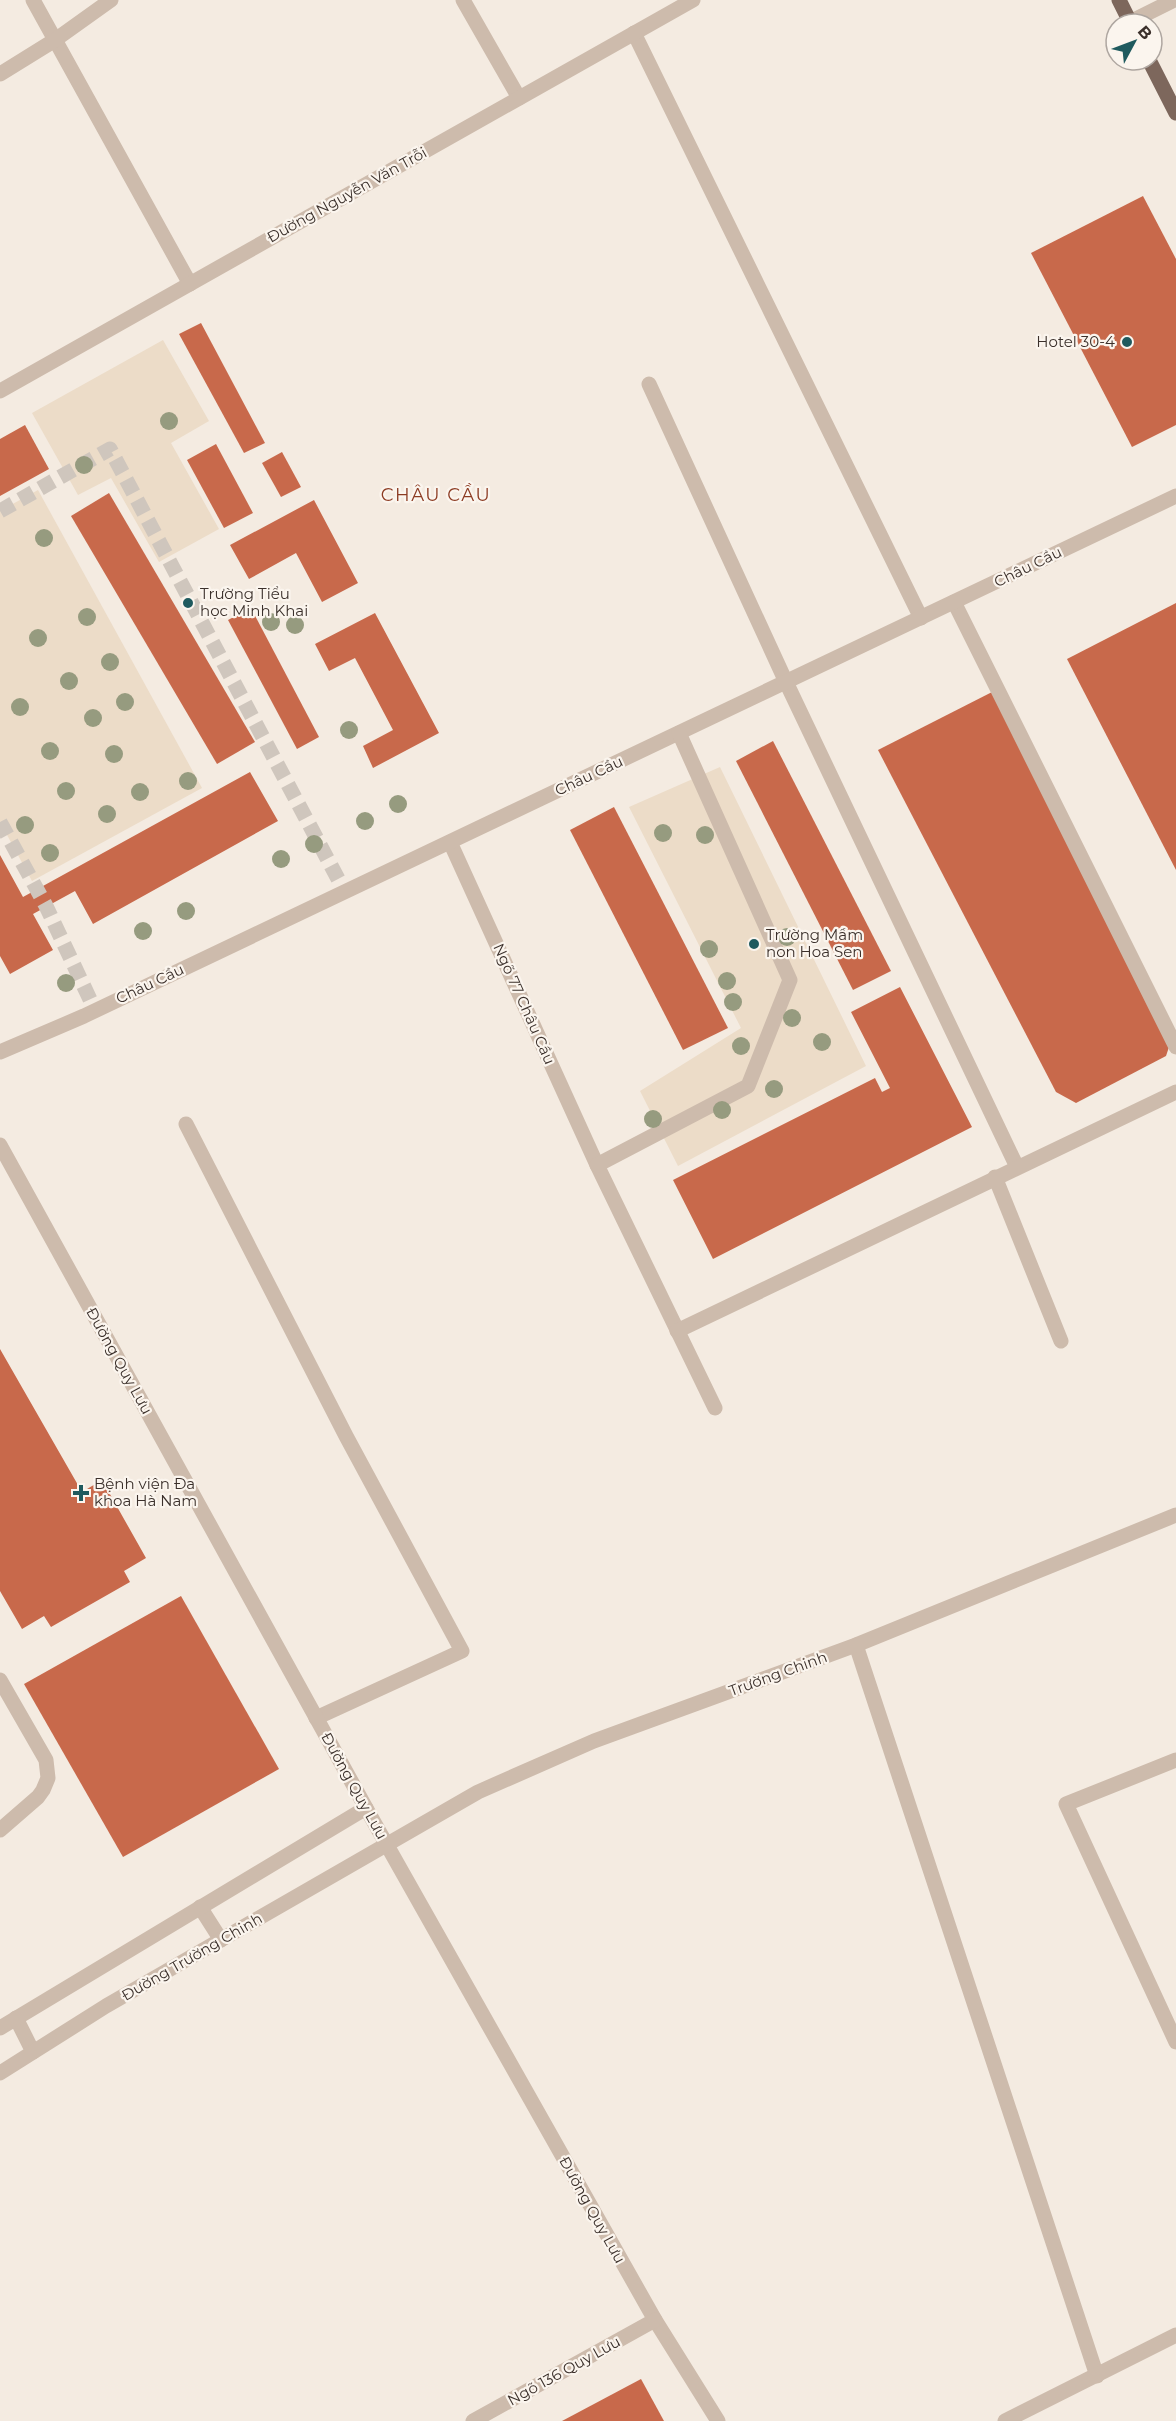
<svg xmlns="http://www.w3.org/2000/svg" width="1176" height="2421" viewBox="0 0 1176 2421" font-family="Montserrat,sans-serif">
	<rect width="100%" height="100%" fill="#f4ebe1"/>
	<g fill="#ecdcc8">
		<path d="M163,340L209,421L171,443L219,529L159,562L111,478L78,495L32,413Z"/>
		<path d="M38,490L202,788L32,881L0,822V511Z"/>
		<path d="M720,767L866,1066L678,1166L640,1091L741,1028L629,807Z"/>
	</g>
	<g fill="#c8694b">
		<path d="M1143,196L1176,259V425L1132,447L1031,253Z"/>
		<path d="M201,323L265,443L244,453L179,334Z"/>
		<path d="M25,425L49,469L0,496V439Z"/>
		<path d="M216,444L253,513L224,528L187,460Z"/>
		<path d="M282,452L301,487L281,497L262,463Z"/>
		<path d="M109,493L255,742L217,764L71,516Z"/>
		<path d="M314,500L358,583L322,602L296,553L249,579L230,545Z"/>
		<path d="M1176,603V870L1067,659Z"/>
		<path d="M251,608L319,737L297,749L228,620Z"/>
		<path d="M375,613L439,733L373,768L363,746L393,730L355,658L329,671L315,644Z"/>
		<path d="M996,690L1174,1032L1166,1056L1076,1103L1056,1092L878,750Z"/>
		<path d="M773,741L891,971L853,990L736,761Z"/>
		<path d="M250,772L278,821L93,924L75,891L33,914L53,950L10,974L0,956V855L23,897Z"/>
		<path d="M614,807L728,1028L683,1050L570,830Z"/>
		<path d="M900,987L972,1127L713,1259L673,1180L875,1078L882,1092L890,1088L851,1012Z"/>
		<path d="M0,1349L82,1492L102,1480L146,1558L124,1571L130,1582L51,1627L44,1616L22,1629L0,1591Z"/>
		<path d="M181,1596L279,1769L123,1857L24,1684Z"/>
		<path d="M641,2379L664,2421H562Z"/>
	</g>
	<g fill="none" stroke-linecap="round" stroke-linejoin="round">
		<g stroke="#cfc6bd" stroke-width="15" stroke-dasharray="15 8" stroke-linecap="butt">
			<path d="M0,511L110,449L345,892"/>
			<path d="M0,822L46,906L95,1010"/>
		</g>
		<g stroke="#cdbbac" stroke-width="15">
			<path d="M33,0L190,284"/>
			<path d="M463,0L519,98"/>
			<path d="M1130,22L1174,0"/>
			<path d="M634,33L921,618"/>
			<path d="M0,74L55,40L111,0"/>
			<path d="M649,384L786,682L1017,1167"/>
			<path d="M0,391L693,0"/>
			<path d="M954,602L1176,1047"/>
			<path d="M450,842L597,1165L715,1408"/>
			<path d="M0,1052L84,1016L1176,496"/>
			<path d="M186,1124L346,1436L462,1651L316,1718"/>
			<path d="M0,1145L366,1808L655,2320L718,2421"/>
			<path d="M597,1165L748,1086L790,980L679,733"/>
			<path d="M995,1177L1061,1341"/>
			<path d="M677,1331L1176,1092"/>
			<path d="M856,1645L1097,2376"/>
			<path d="M0,1680L46,1760L48,1778L43,1790L38,1797L0,1830"/>
			<path d="M1176,1760L1066,1804L1176,2042"/>
			<path d="M200,1907L221,1940"/>
			<path d="M16,2018L33,2052"/>
			<path d="M0,2028L366,1808"/>
			<path d="M0,2073L106,2006L478,1792L594,1741L856,1645L1176,1515"/>
			<path d="M473,2421L655,2320"/>
			<path d="M1005,2421L1176,2335"/>
		</g>
		<g stroke="#7d675c" stroke-width="15">
			<path d="M1119,0L1131,24"/>
			<path d="M1149,60L1176,113"/>
		</g>
	</g>
	<g fill="#969b7f">
		<circle cx="169" cy="421" r="9"/>
		<circle cx="84" cy="465" r="9"/>
		<circle cx="44" cy="538" r="9"/>
		<circle cx="87" cy="617" r="9"/>
		<circle cx="271" cy="622" r="9"/>
		<circle cx="295" cy="625" r="9"/>
		<circle cx="38" cy="638" r="9"/>
		<circle cx="110" cy="662" r="9"/>
		<circle cx="69" cy="681" r="9"/>
		<circle cx="125" cy="702" r="9"/>
		<circle cx="20" cy="707" r="9"/>
		<circle cx="93" cy="718" r="9"/>
		<circle cx="349" cy="730" r="9"/>
		<circle cx="50" cy="751" r="9"/>
		<circle cx="114" cy="754" r="9"/>
		<circle cx="188" cy="781" r="9"/>
		<circle cx="66" cy="791" r="9"/>
		<circle cx="140" cy="792" r="9"/>
		<circle cx="398" cy="804" r="9"/>
		<circle cx="107" cy="814" r="9"/>
		<circle cx="365" cy="821" r="9"/>
		<circle cx="25" cy="825" r="9"/>
		<circle cx="663" cy="833" r="9"/>
		<circle cx="705" cy="835" r="9"/>
		<circle cx="314" cy="844" r="9"/>
		<circle cx="50" cy="853" r="9"/>
		<circle cx="281" cy="859" r="9"/>
		<circle cx="186" cy="911" r="9"/>
		<circle cx="143" cy="931" r="9"/>
		<circle cx="787" cy="937" r="9"/>
		<circle cx="709" cy="949" r="9"/>
		<circle cx="727" cy="981" r="9"/>
		<circle cx="66" cy="983" r="9"/>
		<circle cx="733" cy="1002" r="9"/>
		<circle cx="792" cy="1018" r="9"/>
		<circle cx="822" cy="1042" r="9"/>
		<circle cx="741" cy="1046" r="9"/>
		<circle cx="774" cy="1089" r="9"/>
		<circle cx="722" cy="1110" r="9"/>
		<circle cx="653" cy="1119" r="9"/>
	</g>
	<g fill="#1f5a5e" stroke="#fbf5ee" stroke-width="2">
		<circle cx="1127" cy="342" r="6"/>
		<circle cx="188" cy="603" r="6"/>
		<circle cx="754" cy="944" r="6"/>
		<path d="M78 1484h6v6h6v6h-6v6h-6v-6h-6v-6h6z"/>
	</g>
	<g text-anchor="middle" stroke-width="4.5" stroke-linejoin="round" paint-order="stroke">
		<g font-size="15" fill="#3b302b" stroke="#fbf5ee">
			<text transform="translate(347 195) rotate(-29)" y="5">Đường Nguyễn Văn Trỗi</text>
			<text transform="translate(1028 567) rotate(-26)" y="5">Châu Cầu</text>
			<text transform="translate(589 776) rotate(-25)" y="5">Châu Cầu</text>
			<text transform="translate(150 984) rotate(-25)" y="5">Châu Cầu</text>
			<text transform="translate(524 1004) rotate(66)" y="5">Ngõ 77 Châu Cầu</text>
			<text transform="translate(119 1361) rotate(61)" y="5">Đường Quy Lưu</text>
			<text transform="translate(778 1674) rotate(-20)" y="5">Trường Chinh</text>
			<text transform="translate(354 1786) rotate(61)" y="5">Đường Quy Lưu</text>
			<text transform="translate(192 1957) rotate(-30)" y="5">Đường Trường Chinh</text>
			<text transform="translate(592 2210) rotate(61)" y="5">Đường Quy Lưu</text>
			<text transform="translate(564 2371) rotate(-29)" y="5">Ngõ 136 Quy Lưu</text>
		</g>
		<g font-size="15" fill="#3b302b" stroke="#fbf5ee" text-anchor="start">
			<text x="1115" y="347" text-anchor="end">Hotel 30-4</text>
			<text x="200" y="599">Trường Tiểu<tspan x="200" dy="17">học Minh Khai</tspan></text>
			<text x="766" y="940">Trường Mầm<tspan x="766" dy="17">non Hoa Sen</tspan></text>
			<text x="94" y="1489">Bệnh viện Đa<tspan x="94" dy="17">khoa Hà Nam</tspan></text>
		</g>
		<g font-size="18" letter-spacing="1.5" fill="#8c3b22" stroke="#fbf5ee">
			<text x="436" y="501">CHÂU CẦU</text>
		</g>
	</g>
	<g transform="translate(1134 42) rotate(49)"><circle r="28" fill="#fbf5ee" stroke="#aea6a0" stroke-width="1.5"/>
	<path d="M0-4.5L10 22L0 15L-10 22Z" fill="#1f5a5e"/>
	<text y="-9" font-size="16" font-weight="bold" text-anchor="middle" fill="#3b302b">B</text>
	</g>
</svg>
